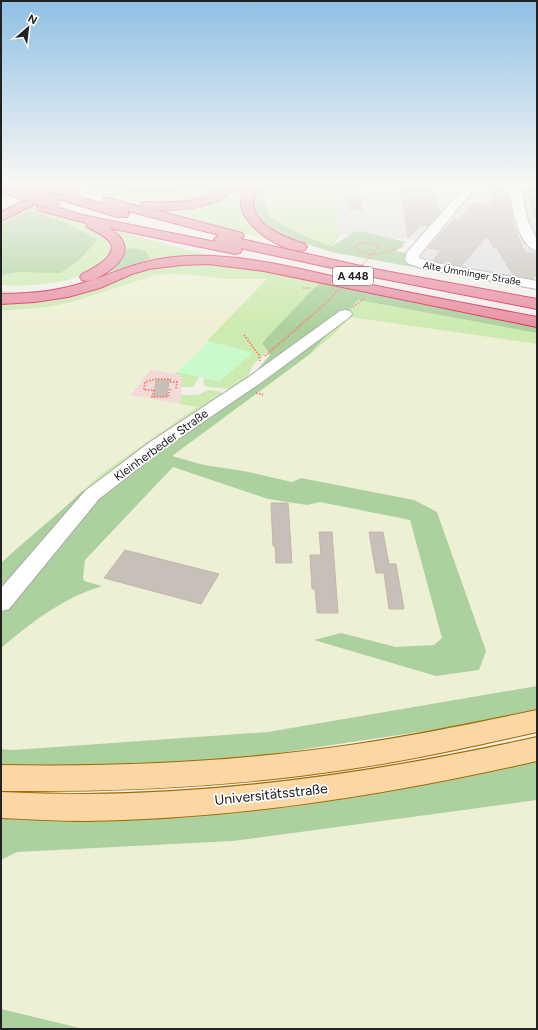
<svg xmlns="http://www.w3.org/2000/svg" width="538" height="1030" viewBox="0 0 538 1030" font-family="Figtree,sans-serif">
	<rect width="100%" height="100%" fill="#f2efe9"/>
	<path fill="#e0dfdf" d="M423,183H537V286L407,261L405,257L406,253L415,243V240L340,235L335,196H361L360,189H419Z"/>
	<path fill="#f2dad9" d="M151,369L183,375L180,404L130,396Z"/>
	<g fill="#eef0d5">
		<path d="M171,274L223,279L268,278L208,341H209L175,374L151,369L130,395L198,407L101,474L63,510L21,543L1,563V311L47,307L72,302L156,275Z"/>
		<path d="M350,317L537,344V686L268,732L14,750L1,749V648L31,623L60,603L89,590L101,586L84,581L83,577L84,560L173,467L268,499L307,505L320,502L410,520L442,638L434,645L396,647L341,633L315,640L479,670L437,512L414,500L301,478L292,482L244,471L204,465L171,456L310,354L332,336Z"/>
		<path d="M537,800V1029H84L1,1009V860L17,852L233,841Z"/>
	</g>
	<g fill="#cdebb0" fill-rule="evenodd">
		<path d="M74,183H227C187,219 113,201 67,187Z"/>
		<path d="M237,183H252L243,204L279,242L135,207L188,205Z"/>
		<path d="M267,183H423L420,189H361L362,196H336L340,235L332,246C308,238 288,230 268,215L264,198Z"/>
		<path d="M30,206C53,214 84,220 103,236C108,241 112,248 108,255C94,284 29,287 1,285V221Z"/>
		<path d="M106,228L223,259L186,258L75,288L1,297V291C31,294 69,290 95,276C103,272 109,267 116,262ZM123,256L145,261L125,268L118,263Z"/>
		<path d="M223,263L322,282L262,343L267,352L252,366L247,380L231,389L208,387L205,386L203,381L205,378L220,381L252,353L207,341L267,279H223L193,275L171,274L156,275L72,302L47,307L1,311V302H13L165,265Z"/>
		<path d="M358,300L537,333V344L350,317L332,336L310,354Z"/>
		<path d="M177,372L199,377L193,387H181L183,376L175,374Z"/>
		<path d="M208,390L218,391L224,394L87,493L82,491L101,474L197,407L180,404L181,395H198Z"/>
	</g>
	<g fill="#add19e">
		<path d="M97,183H191L171,194L100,188Z"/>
		<path d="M261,183H267L264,198L268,215C288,230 308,238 332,246L353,233L360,231L406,242L396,251L406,253L405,257L407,260L537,286V290L331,252L287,237L275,231L261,220L254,208V197Z"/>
		<path d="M30,210L66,223L98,240L79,260L60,273L18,272L1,275V224Z"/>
		<path d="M132,248L146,251L150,258C142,263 118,275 110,269C117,264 122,259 125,250Z"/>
		<path d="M322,282L537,324V333L358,300L310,354L172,456L204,465L244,471L292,482L301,478L414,500L437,512L486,651L479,670L436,676L314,640L341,633L396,647L434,645L442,638L410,520L320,502L307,505L268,499L173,467L85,560L83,577L84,581L102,586C63,598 32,622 1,648V563C27,538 56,517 82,491L97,498L257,372V370L270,355L262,343L313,289Z"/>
		<path d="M537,686V711L519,717L252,757L120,766H1V749L14,750L268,732Z"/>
		<path d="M537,762V800L233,841L17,852L1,860V819L141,815L307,804L421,781Z"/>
		<path d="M1,1009L84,1029H1Z"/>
	</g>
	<path fill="#c8facc" d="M209,341L253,353L220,381L177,372Z"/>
	<g fill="#c7bfb8" stroke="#c4b6ab">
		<path d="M407,183H430L440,212L429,225H421L408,238L401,190H406Z"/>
		<path d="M537,188V218H536L525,189Z"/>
		<path d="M493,190L508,191L514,227L520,241L525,253H537V273L533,279L513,275L497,248H494L487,236L461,266L433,261L441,250L428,248L454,219L459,220L473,203L491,206Z"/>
		<path d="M348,197H361L362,210L348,209Z"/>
		<path d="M156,380H169L167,396H154Z"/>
		<path d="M271,503H288L292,563H276L275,546H273Z"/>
		<path d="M319,532H332L338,613H317L315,589H312L310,555H321Z"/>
		<path d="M369,532H383L389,564H396L404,609H389L384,573H376Z"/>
		<path d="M125,550L219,574L201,604L104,578Z"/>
	</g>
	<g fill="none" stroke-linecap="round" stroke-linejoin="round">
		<g stroke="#a9a9a9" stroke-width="2">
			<g id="minor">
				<path d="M468,183H479L419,256V258L431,262L537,281V289L421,268L407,263L405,260L407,252Z"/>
				<path d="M515,183H537V187H525L521,189L528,221L537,240V251C517,246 513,206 509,189Z"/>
				<path d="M345,310L350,311L352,314L350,317L262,382L162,450L99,499L9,609L1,611V588L85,491L150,442L250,376L340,311Z"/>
			</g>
		</g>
		<g stroke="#a06b00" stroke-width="2">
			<g id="major">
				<path d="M537,710V732C475,746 413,760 350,769C235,787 118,792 1,791V765C118,767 234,762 350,745C413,736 475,723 537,710Z"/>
				<path d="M537,737V761C389,795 237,819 86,821C57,821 29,819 1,818V792C29,793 57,794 85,794C237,793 389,770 537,737Z"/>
			</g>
		</g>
		<g stroke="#dc2a67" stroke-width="2">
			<g id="highway">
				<path d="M227,183H240C222,209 182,211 154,210L242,233L244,236L241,239L374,269L537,299V309L374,277L240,248L242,250L240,253L235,254L109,228C141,248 117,269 93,280C121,270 143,260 174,257C237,251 300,269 362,283C420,295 479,306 537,317V327L264,271L208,264L181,265L149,269L132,274L100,288L68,297L35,302L1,304V294C32,294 62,291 92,280L87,281L82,280L80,277L82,274C92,269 120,256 109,241C104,235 94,231 87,227L86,223L38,210L37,207L38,204L43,203L82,215L216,242L214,239L219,235L117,208L127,211L129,214L127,217H117L59,199L57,196L59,193L63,192L103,204L102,202L103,199L108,198L141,207L142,203L147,202C173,203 207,204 227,183Z"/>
				<path d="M248,183H260C258,190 253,197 253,204C255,227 287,238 305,244L307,247L305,250C285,255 242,226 241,204C240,197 245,190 248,183Z"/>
				<path d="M55,185L59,186L61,189L59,192L1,221V212Z"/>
			</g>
		</g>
		<g stroke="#fa8072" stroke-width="1.5" stroke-dasharray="1.5 1.5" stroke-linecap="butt">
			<path d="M378,248L379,247C371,242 363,241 355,246C366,261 388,252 403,246"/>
			<path d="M303,288H310"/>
			<path d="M353,307L365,298"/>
			<path d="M310,317L329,300"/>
		</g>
		<g stroke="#fa8072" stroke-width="2" stroke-dasharray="1.5 1.5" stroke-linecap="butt">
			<path d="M244,335L259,355L260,361"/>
			<path d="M265,356L311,316"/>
			<path d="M170,389L168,397H152L154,390H144L145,382L156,379H170V382H177L176,389"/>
			<path d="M256,393L264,395"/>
		</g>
		<use href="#minor" fill="#fff" fill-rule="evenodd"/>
		<use href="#major" fill="#fcd6a4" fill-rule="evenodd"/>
		<use href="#highway" fill="#e892a2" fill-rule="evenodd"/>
		<g stroke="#dc2a67" stroke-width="16" stroke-linecap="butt">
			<g id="highway-bridge">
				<path d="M46,183L72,191"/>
				<path d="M1,185L53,202"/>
			</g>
		</g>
		<path stroke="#fa8072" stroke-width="1.5" stroke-dasharray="1.5 1.5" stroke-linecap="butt" d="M329,300L378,248"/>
		<use href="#highway-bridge" stroke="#e892a2" stroke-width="14"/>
	</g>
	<linearGradient id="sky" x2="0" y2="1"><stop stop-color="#8fc0e4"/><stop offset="0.56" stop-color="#f9f8f5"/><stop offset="1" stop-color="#f9f8f5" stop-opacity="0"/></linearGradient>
	<rect width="538" height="328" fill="url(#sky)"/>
	<g text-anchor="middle" stroke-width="3.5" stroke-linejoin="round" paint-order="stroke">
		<g font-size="10" fill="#222" stroke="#fff">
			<text transform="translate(472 273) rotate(10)" y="4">Alte Ümminger Straße</text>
		</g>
		<rect fill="#fff" stroke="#646464" stroke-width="1" x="333" y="267" width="40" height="18" rx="3"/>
		<g font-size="11" font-weight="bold" fill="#222">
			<text x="353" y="280">A 448</text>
		</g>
		<g font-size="12" fill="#222" stroke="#fff">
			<text transform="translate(161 445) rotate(-36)" y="4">Kleinherbeder Straße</text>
		</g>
		<g font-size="14" fill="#222" stroke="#fff">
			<text transform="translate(271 794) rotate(-6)" y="5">Universitätsstraße</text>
		</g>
	</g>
	<rect width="538" height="1030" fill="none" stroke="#222222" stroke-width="4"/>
	<g transform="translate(28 28) rotate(28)" stroke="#ffffff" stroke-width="3" paint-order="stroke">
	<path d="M0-3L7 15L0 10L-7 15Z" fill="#222222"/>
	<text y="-6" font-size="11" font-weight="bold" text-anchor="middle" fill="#222222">N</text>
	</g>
</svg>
